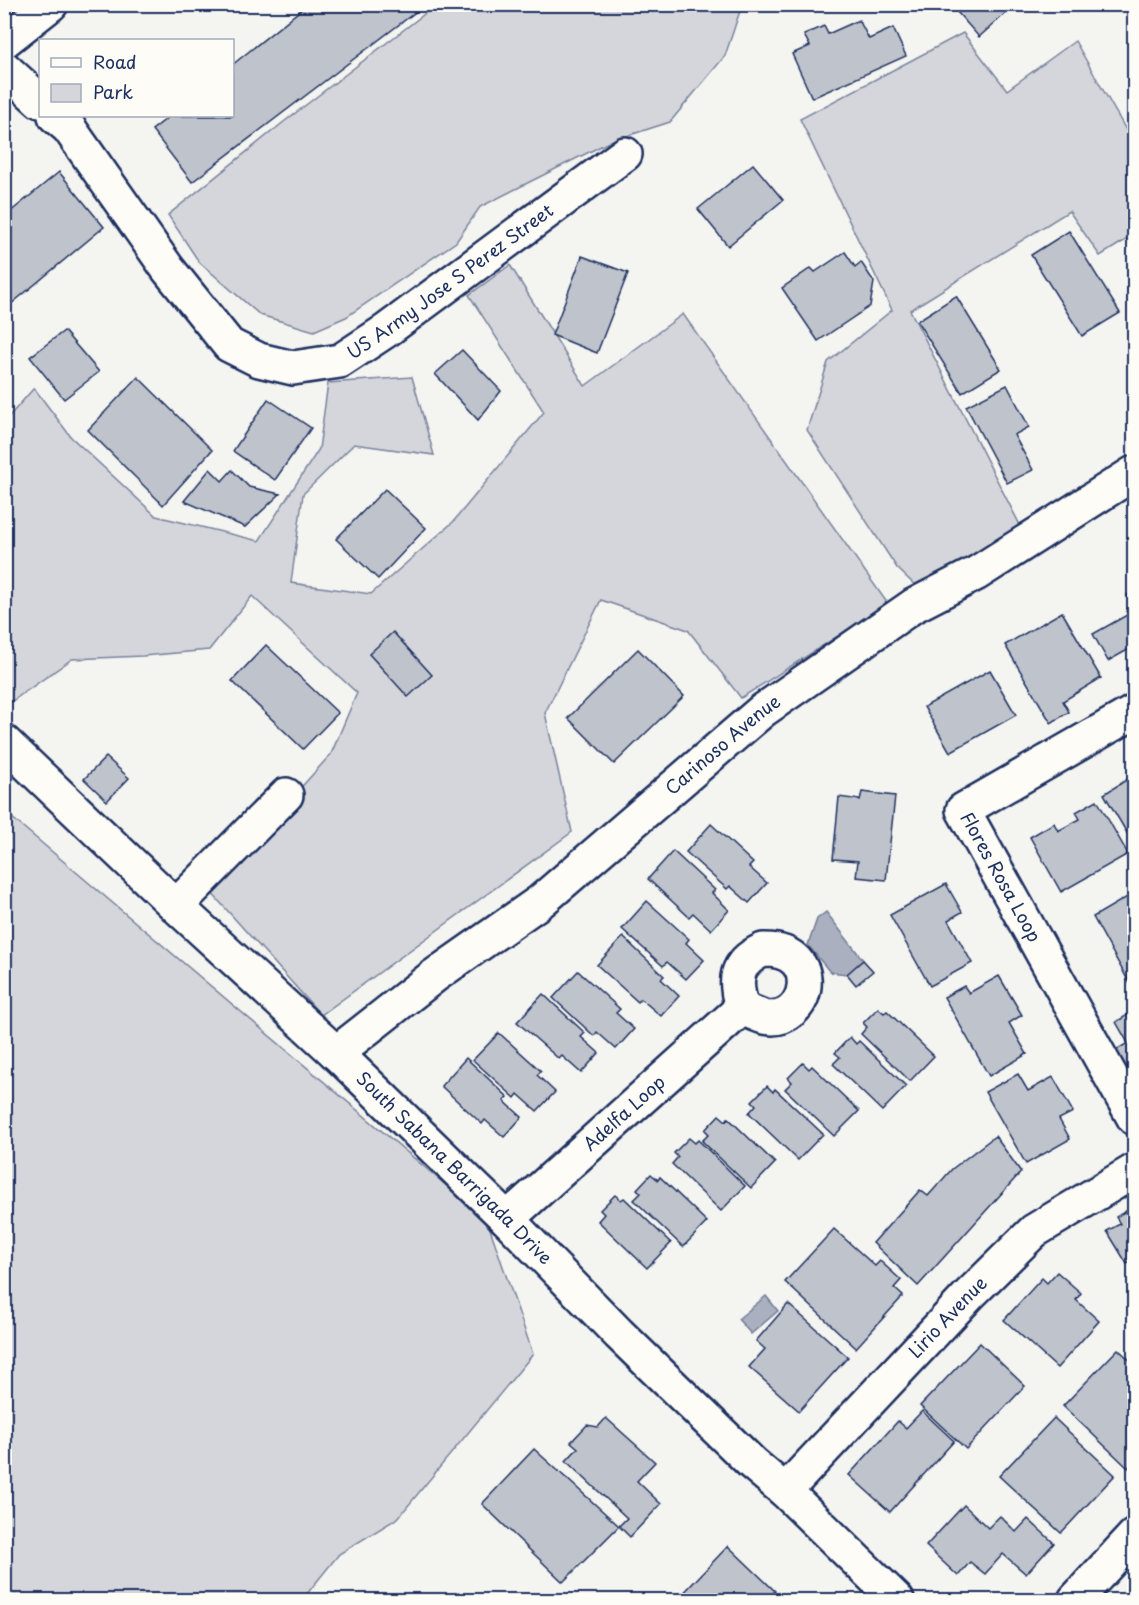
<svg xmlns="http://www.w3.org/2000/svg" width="1139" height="1605" viewBox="0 0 1139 1605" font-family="'Playpen Sans',sans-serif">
	<rect width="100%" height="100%" fill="#f4f4f1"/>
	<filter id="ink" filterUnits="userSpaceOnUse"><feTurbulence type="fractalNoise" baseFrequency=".0167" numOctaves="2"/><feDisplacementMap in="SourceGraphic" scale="12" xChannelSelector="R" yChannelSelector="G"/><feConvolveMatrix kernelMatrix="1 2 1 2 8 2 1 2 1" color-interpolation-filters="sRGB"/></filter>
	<g filter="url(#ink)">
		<g fill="#d4d6db" stroke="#78829c" stroke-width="1.5">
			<path d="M436,5H742L725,56L670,122L611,141L480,207L456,242L346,317L314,331L260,315L199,262L168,215L285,121Z"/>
			<path d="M963,33L1007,90L1075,41L1134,144V235L1100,256L1069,211L910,310L1022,529L919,589L897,568L807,430L828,362L892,310L800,119Z"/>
			<path d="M510,265L585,386L683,314L888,604L741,698L688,630L601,600L545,713L572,832L321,1015L209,890L331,754L357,693L252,596L209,650L143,656L72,659L5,706V421L34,388L71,437L156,516L259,541L319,449L328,383L412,377L434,455L354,444L303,494L291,583L371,594L453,522L544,412L469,295Z"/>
			<path d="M4,811L487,1220L533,1354L398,1518L339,1554L302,1600H5Z"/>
		</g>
		<g fill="#aab0bf" stroke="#717c98" stroke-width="1.5">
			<path d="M826,912L863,960L847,974L830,972L808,945L817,919Z"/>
			<path d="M766,1296L778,1311L751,1334L738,1319Z"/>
		</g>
		<g fill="#bfc3cc" stroke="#1b2f5e" stroke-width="1.5">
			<path d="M308,4H426L192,182L152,130L170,116H232V65Z"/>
			<path d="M950,4H1016L979,37Z"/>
			<path d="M859,20L869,39L893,28L906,56L812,98L792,54L810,46L804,35L824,26L828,34Z"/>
			<path d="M753,164L783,200L728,246L698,209Z"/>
			<path d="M59,172L104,227L4,310V217Z"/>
			<path d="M1069,231L1120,313L1082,336L1031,255Z"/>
			<path d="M845,252L855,267L861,262L874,282L870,306L818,341L782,288L811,268L815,272Z"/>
			<path d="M582,256L628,273L597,353L552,335Z"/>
			<path d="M956,296L1001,369L962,393L917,321Z"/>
			<path d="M64,331L99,372L64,399L30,357Z"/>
			<path d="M462,350L501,391L478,420L435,374Z"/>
			<path d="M138,377L212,450L163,505L88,430Z"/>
			<path d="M1007,385L1029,427L1014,435L1033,470L1007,483L966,406Z"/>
			<path d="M268,399L311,428L275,480L233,451Z"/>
			<path d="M210,469L222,481L232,470L249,487L280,494L245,527L184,501Z"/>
			<path d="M385,489L426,528L378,579L336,539Z"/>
			<path d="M1134,591V607L1127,595Z"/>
			<path d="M1134,611V649L1133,647L1108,661L1093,634Z"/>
			<path d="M1062,612L1101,678L1063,701L1069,712L1051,723L1005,645Z"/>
			<path d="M393,632L432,675L408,697L369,654Z"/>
			<path d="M266,645L338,713L303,749L232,681Z"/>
			<path d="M638,649L684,696L614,764L568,718Z"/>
			<path d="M990,670L1016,715L950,752L924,707Z"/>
			<path d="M106,757L129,778L107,801L84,779Z"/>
			<path d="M1134,775V845L1104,794Z"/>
			<path d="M862,792L895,796L886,880L856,877L858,861L833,859L839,797L860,800Z"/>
			<path d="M1097,800L1128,854L1061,892L1030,837L1054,823L1058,831L1080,819L1076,812Z"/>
			<path d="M711,824L753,863L749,867L767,883L749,903L730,886L727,889L686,852Z"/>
			<path d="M673,851L715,890L712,893L729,910L711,930L693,913L689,917L648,879Z"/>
			<path d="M946,884L962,912L948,920L972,963L930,986L890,915Z"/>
			<path d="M1134,893V991L1093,917Z"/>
			<path d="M647,901L689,939L686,943L704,960L686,979L667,962L663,966L622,929Z"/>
			<path d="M623,937L664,976L661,979L679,996L661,1016L641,999L638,1002L597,965Z"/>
			<path d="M863,960L873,971L856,985L847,974Z"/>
			<path d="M578,971L620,1009L616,1013L634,1029L616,1049L597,1032L594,1036L553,998Z"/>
			<path d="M999,976L1022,1015L1009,1023L1027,1054L989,1076L944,997L964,986L969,993Z"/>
			<path d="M543,994L585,1033L581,1037L599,1053L581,1073L562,1056L559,1059L517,1022Z"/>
			<path d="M878,1008L884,1013L887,1011L934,1056L910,1081L861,1034L867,1027L863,1023Z"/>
			<path d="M1134,1011V1081L1116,1050L1128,1043L1116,1022Z"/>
			<path d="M499,1033L541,1071L537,1075L555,1092L537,1111L518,1094L515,1098L473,1060Z"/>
			<path d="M850,1037L856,1044L859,1041L906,1086L882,1111L833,1064L840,1057L835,1053Z"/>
			<path d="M466,1058L508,1097L504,1101L522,1117L504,1137L485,1120L482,1124L441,1086Z"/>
			<path d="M803,1063L809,1069L812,1066L859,1111L834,1136L785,1089L792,1082L788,1078Z"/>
			<path d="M1018,1074L1028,1091L1053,1077L1073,1112L1059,1119L1070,1139L1026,1164L985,1092Z"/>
			<path d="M767,1086L773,1092L775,1089L823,1134L798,1160L749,1113L756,1105L752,1101Z"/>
			<path d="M719,1115L726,1121L728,1118L775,1163L751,1188L702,1141L709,1134L705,1130Z"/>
			<path d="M995,1136L1021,1172L918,1286L873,1243L920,1190L928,1196L952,1169Z"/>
			<path d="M689,1138L695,1143L698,1140L745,1186L721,1211L672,1164L678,1157L674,1153Z"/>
			<path d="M651,1174L658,1180L660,1177L707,1222L683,1247L634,1200L641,1193L637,1189Z"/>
			<path d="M615,1195L621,1200L624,1198L671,1243L647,1268L598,1221L604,1214L600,1210Z"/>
			<path d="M1134,1206V1260L1127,1264L1107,1231L1120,1224L1116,1217Z"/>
			<path d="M834,1229L875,1266L880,1261L901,1280L894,1288L903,1296L856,1348L785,1282Z"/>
			<path d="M1057,1272L1081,1293L1076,1300L1099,1321L1057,1368L1004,1320L1042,1278L1047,1283Z"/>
			<path d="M788,1304L848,1357L799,1411L749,1367L765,1349L756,1341Z"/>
			<path d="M980,1343L1025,1386L966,1449L920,1406Z"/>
			<path d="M1118,1349L1134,1364V1461L1128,1468L1063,1406Z"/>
			<path d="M922,1411L954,1441L890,1512L849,1475L898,1421L906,1428Z"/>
			<path d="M606,1418L655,1462L637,1481L661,1504L630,1537L619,1526L627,1518L566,1461L578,1448L571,1442L587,1425L598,1427Z"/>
			<path d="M1054,1418L1115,1475L1061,1533L999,1476Z"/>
			<path d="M534,1449L619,1526L563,1582L482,1504Z"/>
			<path d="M964,1505L988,1528L1000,1516L1016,1532L1028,1519L1054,1543L1026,1574L1003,1554L985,1574L970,1562L958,1576L926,1546Z"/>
			<path d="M728,1546L775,1591L767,1600H677Z"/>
		</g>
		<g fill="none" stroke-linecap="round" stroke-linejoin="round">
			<g stroke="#1b2f5e" stroke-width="38">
				<g id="minor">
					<path d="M4,68L40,101"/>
					<path id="s1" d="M55,116L69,128L168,269L229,345L259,360L293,368L340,361L387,330L625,154"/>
					<path id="s2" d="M1134,712L963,810L1134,1118"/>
					<path d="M176,906L286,795"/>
					<path d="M763,950C826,948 809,1027 764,1017C757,1015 749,1011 742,1008C734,981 734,963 763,950Z"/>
					<path id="s3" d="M336,1053L434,976L541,901L762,711L913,606L977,573L1134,473"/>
					<path id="s4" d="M507,1219L742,1008"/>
					<path id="s5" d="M785,1491L969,1295L1034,1231L1134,1171"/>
					<path d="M1075,1600L1134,1536"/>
				</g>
			</g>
			<g stroke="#1b2f5e" stroke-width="38">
				<g id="major">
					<path d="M4,41L51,4"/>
					<path id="s6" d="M4,742L176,906L336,1053L507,1219L619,1334L752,1463L785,1491L897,1600"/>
				</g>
			</g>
			<use href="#minor" stroke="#fdfcf7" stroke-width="33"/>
			<use href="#major" stroke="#fdfcf7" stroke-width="33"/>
		</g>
	</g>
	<g text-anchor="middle" stroke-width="4.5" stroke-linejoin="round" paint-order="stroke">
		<g font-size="18" fill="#1b2f5e" stroke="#fdfcf7">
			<text dy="6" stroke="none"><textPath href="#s1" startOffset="540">US Army Jose S Perez Street</textPath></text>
			<text dy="6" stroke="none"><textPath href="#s3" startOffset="495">Carinoso Avenue</textPath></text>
			<text dy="6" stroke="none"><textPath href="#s2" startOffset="274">Flores Rosa Loop</textPath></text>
			<text dy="6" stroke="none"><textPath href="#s4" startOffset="158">Adelfa Loop</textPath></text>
			<text dy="6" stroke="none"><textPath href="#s6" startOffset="620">South Sabana Barrigada Drive</textPath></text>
			<text dy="6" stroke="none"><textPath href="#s5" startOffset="238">Lirio Avenue</textPath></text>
		</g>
	</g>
	<rect width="1139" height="1605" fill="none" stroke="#fdfcf7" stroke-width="24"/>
	<rect x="12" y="12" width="1115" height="1581" fill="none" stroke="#1b2f5e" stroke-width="2" filter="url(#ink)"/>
	<rect x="39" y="39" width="195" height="78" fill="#fdfcf7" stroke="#a3aaba" stroke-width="1.5"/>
	<rect x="51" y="58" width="30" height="9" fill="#fdfcf7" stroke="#a3aaba" stroke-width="1.5"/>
	<text x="93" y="69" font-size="18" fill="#1b2f5e">Road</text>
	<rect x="51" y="84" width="30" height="18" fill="#d4d6db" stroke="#a3aaba" stroke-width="1.5"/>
	<text x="93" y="99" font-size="18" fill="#1b2f5e">Park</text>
</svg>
